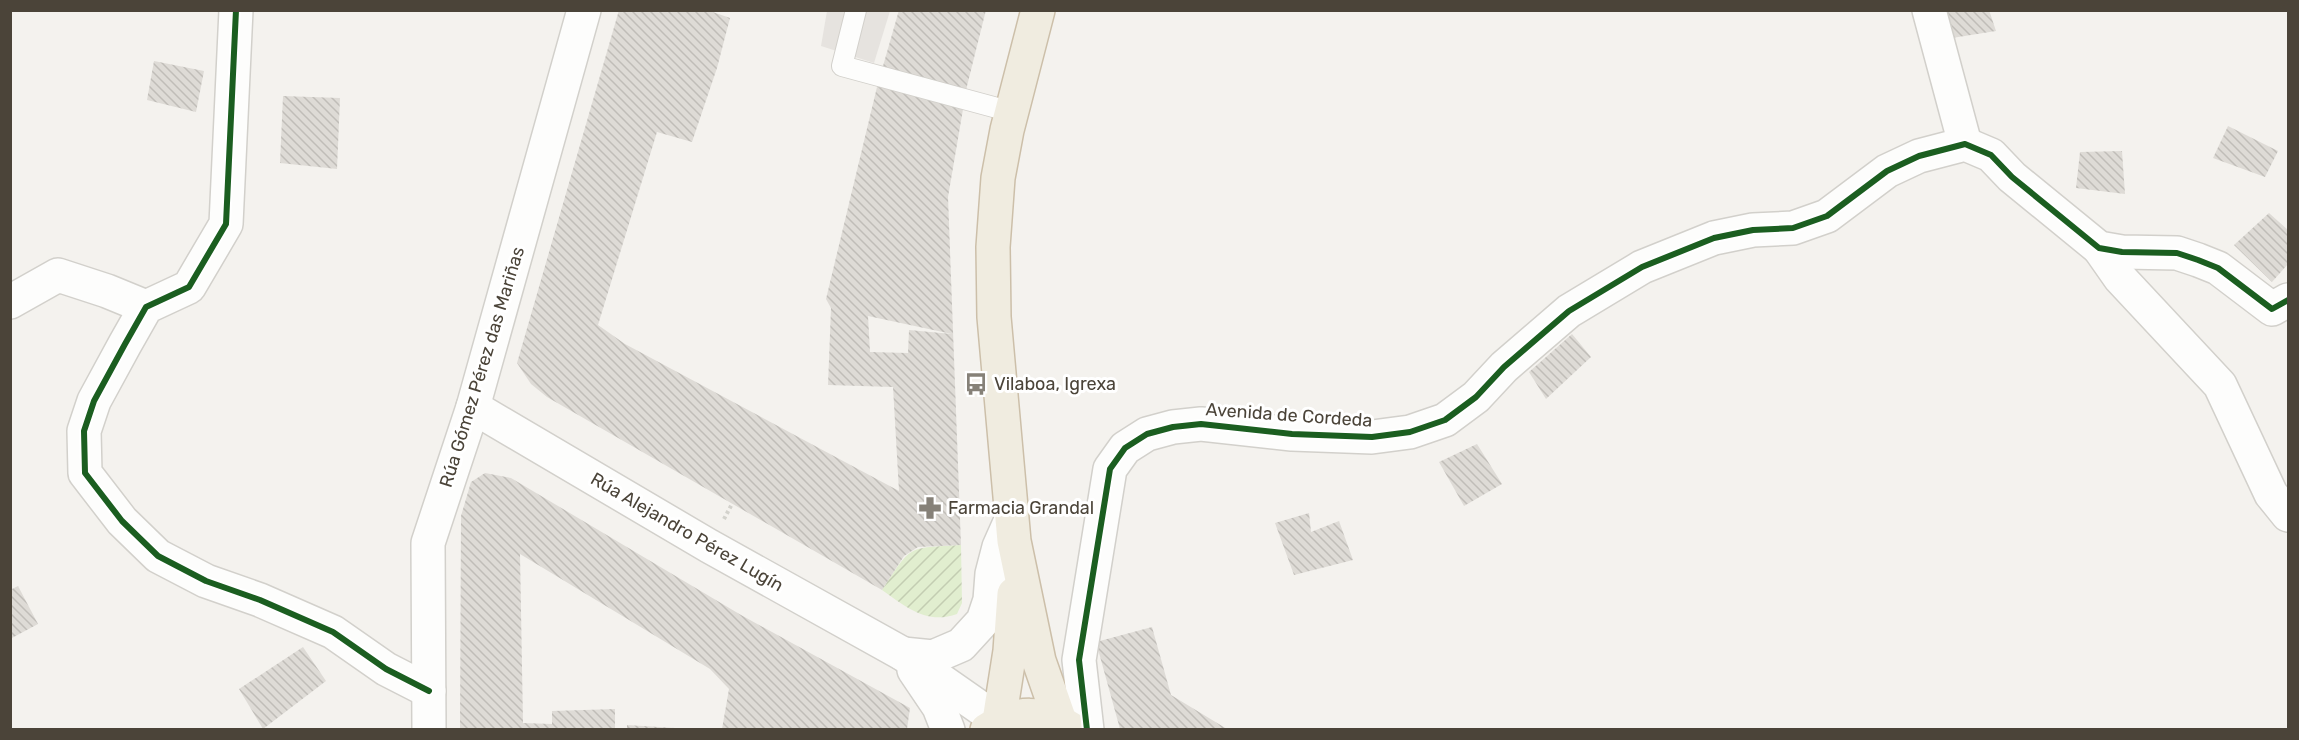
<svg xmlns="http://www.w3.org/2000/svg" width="2299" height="740" viewBox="0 0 2299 740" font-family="Rubik,sans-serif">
	<defs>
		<pattern id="garden-furrows" width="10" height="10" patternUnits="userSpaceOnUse" patternTransform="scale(1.5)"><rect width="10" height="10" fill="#e1eecf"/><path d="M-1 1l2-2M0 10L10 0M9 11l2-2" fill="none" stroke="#c3cdb2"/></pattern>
		<pattern id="building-back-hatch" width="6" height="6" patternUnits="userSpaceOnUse" patternTransform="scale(1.5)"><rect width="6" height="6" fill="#dedbd6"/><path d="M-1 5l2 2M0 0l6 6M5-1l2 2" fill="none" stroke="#c0bdb8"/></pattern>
	</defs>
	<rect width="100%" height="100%" fill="#f4f2ee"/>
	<path fill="url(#garden-furrows)" d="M961,545L962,603L957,614C927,625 906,607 882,590C912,545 906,548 961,545Z"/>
	<path fill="#e6e3df" d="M827,11H890L874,63L821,46Z"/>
	<g fill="url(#building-back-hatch)" fill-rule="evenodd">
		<path d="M619,10H707L730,18L717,68L692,142L657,132L598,325L625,344L899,491L893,387L828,385L831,308L826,299L877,87L899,10H986L967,86L948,197L961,545L918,547L904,556L882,590L547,397L531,384L517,363ZM868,316L952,334L909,330L908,353L870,352Z"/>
		<path d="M1945,10H1989L1996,31L1952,38Z"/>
		<path d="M154,61L204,71L196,112L147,100Z"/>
		<path d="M283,96L340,98L337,169L280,163Z"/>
		<path d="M2228,126L2278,151L2265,177L2213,158Z"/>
		<path d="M2122,151L2125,194L2076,188L2080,152Z"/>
		<path d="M2269,213L2288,230V264L2272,282L2234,245Z"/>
		<path d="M1572,334L1591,357L1546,399L1529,372Z"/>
		<path d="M1477,444L1502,484L1464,506L1439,462Z"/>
		<path d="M485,473L511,478L741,615L910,708L907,729H722L729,689L710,669L520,554L523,723L552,724V711L615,709V729H460L461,516L471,482Z"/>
		<path d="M1309,513L1311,532L1339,521L1353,560L1294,575L1275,523Z"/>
		<path d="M18,586L38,624L10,639V590Z"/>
		<path d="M1152,627L1171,695L1227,729H1120L1096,642Z"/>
		<path d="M303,647L326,681L263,729L239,689Z"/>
		<path d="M627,725L675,728V729H627Z"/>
	</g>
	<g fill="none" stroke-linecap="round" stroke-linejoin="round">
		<g stroke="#d2d0cb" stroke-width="22">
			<path id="service" d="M856,10L842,66L1012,112"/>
		</g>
		<g stroke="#d2d0cb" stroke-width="36">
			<g id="minor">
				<path d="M236,10L226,224L189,287L146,307L125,344L94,401L84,431L85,473L122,521L158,556L206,581L260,600L333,632L386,669L429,691"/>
				<path d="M1929,10L1965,144"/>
				<path d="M2099,248L2120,278L2220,385L2271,494L2288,515"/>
				<path d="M10,302L58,275L107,291L146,307"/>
				<path d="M473,407L709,546L903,654L999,721"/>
				<path d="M903,654L933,657L961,645L983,621L990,600L992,574L999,547L1011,520"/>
				<path d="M914,670L939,707L948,730"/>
				<path d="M429,730L428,543L473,407L584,10"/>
				<path d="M1087,730L1079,660L1110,469L1125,448L1147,434L1173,427L1201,424L1292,434L1372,437L1410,432L1445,420L1476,397L1504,367L1569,311L1642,267L1714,238L1753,230L1793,228L1827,216L1887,171L1919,156L1965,144L1991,155L2012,177L2099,248L2122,252L2177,253L2198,260L2218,268L2272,309L2288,300"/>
			</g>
		</g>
		<g stroke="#ccbfa9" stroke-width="36">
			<g id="trunk">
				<path d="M1038,10L1007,130L998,178L993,247L994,317L1014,541L1039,661L1060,721"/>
				<path d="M999,721L1010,651L1014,594"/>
				<path d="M987,730C1015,710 1045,711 1073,730"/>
			</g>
		</g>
		<path stroke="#d3d2cc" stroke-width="4" stroke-dasharray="3 3" stroke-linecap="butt" d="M724,519L732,504"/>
		<use href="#service" stroke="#fdfdfc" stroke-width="20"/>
		<use href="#minor" stroke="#fdfdfc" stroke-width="33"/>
		<use href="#trunk" stroke="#f0ece0" stroke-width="33"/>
		<g stroke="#fff" stroke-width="10">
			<g id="cycleway">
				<path d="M236,10L226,224L189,287L146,307L125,344L94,401L84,431L85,473L122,521L158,556L206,581L260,600L333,632L386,669L429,691"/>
				<path d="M1087,730L1079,660L1110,469L1125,448L1147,434L1173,427L1201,424L1292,434L1372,437L1410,432L1445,420L1476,397L1504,367L1569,311L1642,267L1714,238L1753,230L1793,228L1827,216L1887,171L1919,156L1965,144L1991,155L2012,177L2099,248L2122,252L2177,253L2198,260L2218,268L2272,309L2288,300"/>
			</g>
		</g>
		<use href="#cycleway" stroke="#1b5e20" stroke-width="6"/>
	</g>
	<defs>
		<g id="bus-bare" transform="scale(1.8)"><path d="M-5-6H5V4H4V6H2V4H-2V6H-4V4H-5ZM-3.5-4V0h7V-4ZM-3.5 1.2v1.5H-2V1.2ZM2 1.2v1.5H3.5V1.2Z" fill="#868178" stroke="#fff" stroke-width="2.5" paint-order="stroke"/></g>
		<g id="pharmacy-bare" transform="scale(1.8)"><path d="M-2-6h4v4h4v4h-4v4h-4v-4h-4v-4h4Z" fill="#868178" stroke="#fff" stroke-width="2.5" paint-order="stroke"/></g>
	</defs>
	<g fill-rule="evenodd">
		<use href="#bus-bare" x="976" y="384"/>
		<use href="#pharmacy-bare" x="930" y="508"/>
	</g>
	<g text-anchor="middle" stroke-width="6" stroke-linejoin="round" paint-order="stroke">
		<g font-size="18" fill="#4b4439" stroke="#fff">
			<text transform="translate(482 367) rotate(-73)" y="6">Rúa Gómez Pérez das Mariñas</text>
			<text transform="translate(1289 415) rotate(4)" y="6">Avenida de Cordeda</text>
			<text transform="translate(687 532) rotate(30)" y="6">Rúa Alejandro Pérez Lugín</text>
		</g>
		<g font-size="18" fill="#4b4439" stroke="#fff" text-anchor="start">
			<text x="994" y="390">Vilaboa, Igrexa</text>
			<text x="948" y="514">Farmacia Grandal</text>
		</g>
	</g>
	<rect width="2299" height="740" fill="none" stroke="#4b4439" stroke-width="24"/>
</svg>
